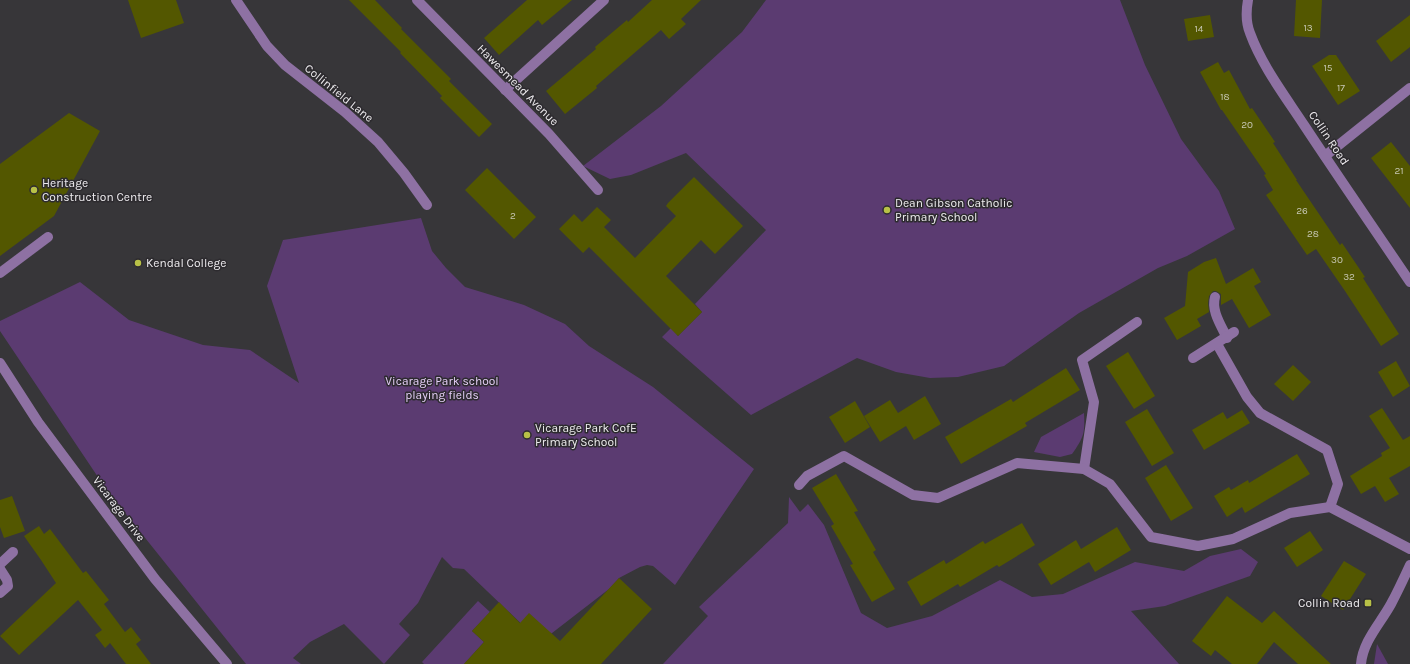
<svg xmlns="http://www.w3.org/2000/svg" width="1410" height="664" viewBox="0 0 1410 664" font-family="Karla,sans-serif">
	<rect width="100%" height="100%" fill="#373639"/>
	<g fill="#5b3b71">
		<path d="M766,0H1120L1145,65L1181,139L1219,191L1235,229L1187,256L1158,268L1079,313L1004,366L958,377L930,378L896,372L857,358L751,415L662,337L671,328L678,336L702,312L695,304L766,230L686,153L631,175L610,179L583,166L661,106L742,32Z"/>
		<path d="M421,218L432,251L446,268L465,287L524,305L565,324L589,346L653,387L754,469L675,585L653,566L647,565L640,567L619,578L609,589L543,640L530,632L464,569L453,568L442,557L418,603L399,624L410,635L384,664L344,624L310,642L293,658L301,664H246L106,489L0,331V321L80,282L129,320L203,345L250,350L299,383L267,286L283,240Z"/>
		<path d="M1084,413C1085,433 1084,437 1072,454L1060,457L1034,452L1041,437Z"/>
		<path d="M789,497L800,512L808,504L824,525L861,613L887,628L932,616L1000,580L1032,597L1063,594L1135,562L1184,571L1210,556L1241,549L1258,562L1250,576L1165,606L1131,611L1179,664H663L708,616L699,607L788,523Z"/>
		<path d="M478,601L490,612L472,631L484,642L464,664H424L422,662Z"/>
		<path d="M1377,644L1388,664H1374Z"/>
	</g>
	<g fill="#535700">
		<path d="M128,0H176L184,23L141,38Z"/>
		<path d="M349,0H375L402,28L401,29L451,79L449,81L492,124L479,137L440,98L442,96L400,53L401,52Z"/>
		<path d="M527,0H572L542,25L538,20L499,55L484,38Z"/>
		<path d="M652,0H701L681,19L686,24L669,39L661,30L596,86L597,88L565,114L546,91L596,49L595,47L627,20L628,22Z"/>
		<path d="M1296,0H1322L1320,38L1294,36Z"/>
		<path d="M1210,15L1214,37L1188,41L1184,19Z"/>
		<path d="M1410,15V47L1391,62L1376,41Z"/>
		<path d="M1329,55H1336L1360,91L1338,105L1312,66Z"/>
		<path d="M1218,62L1224,73L1229,70L1250,109L1252,108L1275,142L1273,143L1297,180H1296L1340,245L1342,243L1365,277L1363,278L1399,334L1381,346L1345,291L1316,249L1307,255L1266,195L1273,190L1264,175L1266,174L1222,110H1221L1200,72Z"/>
		<path d="M69,113L100,131L54,216L0,256V164Z"/>
		<path d="M1391,142L1410,166V208L1371,158Z"/>
		<path d="M487,168L536,217L514,239L465,190Z"/>
		<path d="M694,177L743,226L715,254L701,240L666,276L702,312L678,336L589,247L583,253L559,229L574,214L582,222L597,207L611,220L604,227L635,258L676,216L666,206L668,203Z"/>
		<path d="M1216,258L1226,284L1253,268L1261,282L1254,286L1271,315L1249,328L1232,299L1221,305V294L1216,291H1213L1209,296L1208,303L1209,312L1197,319L1201,326L1177,340L1164,318L1185,306L1188,272L1204,262Z"/>
		<path d="M1128,352L1155,396L1134,409L1106,366Z"/>
		<path d="M1396,361L1410,386L1393,397L1378,372Z"/>
		<path d="M1293,365L1311,382L1293,401L1274,384Z"/>
		<path d="M1066,368L1080,390L1025,423L1027,426L961,464L945,437L1011,399L1013,402Z"/>
		<path d="M925,396L941,424L914,440L906,426L880,442L864,416L890,400L898,413Z"/>
		<path d="M855,401L870,427L845,443L829,417Z"/>
		<path d="M1382,408L1403,440L1410,436V466L1389,478L1399,494L1385,502L1375,486L1361,494L1350,476L1382,456L1381,453L1390,448L1369,416Z"/>
		<path d="M1147,409L1174,453L1152,466L1125,422Z"/>
		<path d="M1242,410L1250,423L1204,450L1192,430L1223,412L1227,419Z"/>
		<path d="M1297,454L1310,474L1245,513L1242,507L1227,517L1214,496L1229,487L1231,490L1248,480L1249,483Z"/>
		<path d="M1166,465L1193,508L1171,521L1145,478Z"/>
		<path d="M836,474L858,511L854,512L876,550L873,552L895,589L872,602L850,565L853,564L831,526L834,524L812,488Z"/>
		<path d="M12,496L25,531L4,538L0,527V500Z"/>
		<path d="M1022,523L1035,545L999,567L997,565L960,587L958,584L921,606L907,582L944,560L946,564L983,541L985,544Z"/>
		<path d="M39,526L44,534L50,529L83,573L86,571L109,600L104,604L125,632L131,627L141,640L136,644L151,664H126L110,643L105,648L95,635L102,630L78,600L19,655L0,636L56,583L41,560L24,536Z"/>
		<path d="M1117,527L1131,550L1095,572L1089,562L1051,585L1038,564L1076,540L1081,549Z"/>
		<path d="M1310,531L1323,550L1297,567L1284,548Z"/>
		<path d="M1344,561L1366,574L1343,610L1321,596Z"/>
		<path d="M619,578L652,609L601,664H464L484,642L472,631L499,602L520,623L529,613L560,641Z"/>
		<path d="M1227,596L1262,623L1274,611L1331,664H1298L1274,642L1257,664H1232L1215,650L1211,656L1192,641Z"/>
	</g>
	<g fill="none" stroke-linecap="round" stroke-linejoin="round">
		<g stroke="#8e71a3" stroke-width="10">
			<path d="M236,0L267,46L285,65L345,112L378,142L404,173L427,205"/>
			<path d="M417,0L549,134L598,190"/>
			<path d="M1248,0C1246,11 1246,23 1250,33C1262,66 1285,96 1304,125C1339,178 1375,230 1410,282"/>
			<path d="M505,90L604,0"/>
			<path d="M1325,156L1410,88"/>
			<path d="M0,273L48,237"/>
			<path d="M1215,297C1211,311 1221,325 1227,338"/>
			<path d="M1217,344L1247,397L1260,413L1327,450L1338,484L1330,507"/>
			<path d="M1193,358L1234,332"/>
			<path d="M0,363L38,422L155,579L227,664"/>
			<path d="M1084,469L1094,402L1082,360L1137,322"/>
			<path d="M799,485L807,476L844,456L913,495L938,498L1017,463L1084,469L1110,484L1151,537L1198,546L1233,539L1290,513L1330,507L1410,549"/>
			<path d="M0,564L13,552"/>
			<path d="M0,569L7,580L8,586L0,593"/>
			<path d="M1361,664C1363,641 1380,624 1391,604C1398,591 1404,578 1410,565"/>
		</g>
	</g>
	<g fill="#b8c147" stroke="#2d2b2f" stroke-width="1.5">
		<circle cx="34" cy="190" r="4"/>
		<circle cx="887" cy="210" r="4"/>
		<circle cx="138" cy="263" r="4"/>
		<circle cx="527" cy="435" r="4"/>
		<rect x="1364" y="599" width="8" height="8" rx="2"/>
	</g>
	<g text-anchor="middle" stroke-width="3" stroke-linejoin="round" paint-order="stroke">
		<g font-size="10" fill="#c7c7b3">
			<text x="1308" y="31">13</text>
			<text x="1199" y="32">14</text>
			<text x="1328" y="71">15</text>
			<text x="1341" y="91">17</text>
			<text x="1225" y="100">18</text>
			<text x="1247" y="128">20</text>
			<text x="1399" y="174">21</text>
			<text x="1302" y="214">26</text>
			<text x="513" y="219">2</text>
			<text x="1313" y="237">28</text>
			<text x="1337" y="263">30</text>
			<text x="1349" y="280">32</text>
		</g>
		<g font-size="12" fill="#eeecef" stroke="#2d2b2f">
			<text transform="translate(518 85) rotate(45)" y="4">Hawesmead Avenue</text>
			<text transform="translate(339 93) rotate(39)" y="4">Collinfield Lane</text>
			<text transform="translate(1329 138) rotate(56)" y="4">Collin Road</text>
			<text transform="translate(119 509) rotate(53)" y="4">Vicarage Drive</text>
		</g>
		<g font-size="12" fill="#eeecef" stroke="#2d2b2f" text-anchor="start">
			<text x="42" y="187">Heritage<tspan x="42" dy="14">Construction Centre</tspan></text>
			<text x="895" y="207">Dean Gibson Catholic<tspan x="895" dy="14">Primary School</tspan></text>
			<text x="146" y="267">Kendal College</text>
			<text x="535" y="432">Vicarage Park CofE<tspan x="535" dy="14">Primary School</tspan></text>
			<text x="1360" y="607" text-anchor="end">Collin Road</text>
		</g>
		<g font-size="12" fill="#e4cdf6" stroke="#2d2b2f">
			<text x="442" y="385">Vicarage Park school<tspan x="442" dy="14">playing fields</tspan></text>
		</g>
	</g>
</svg>
